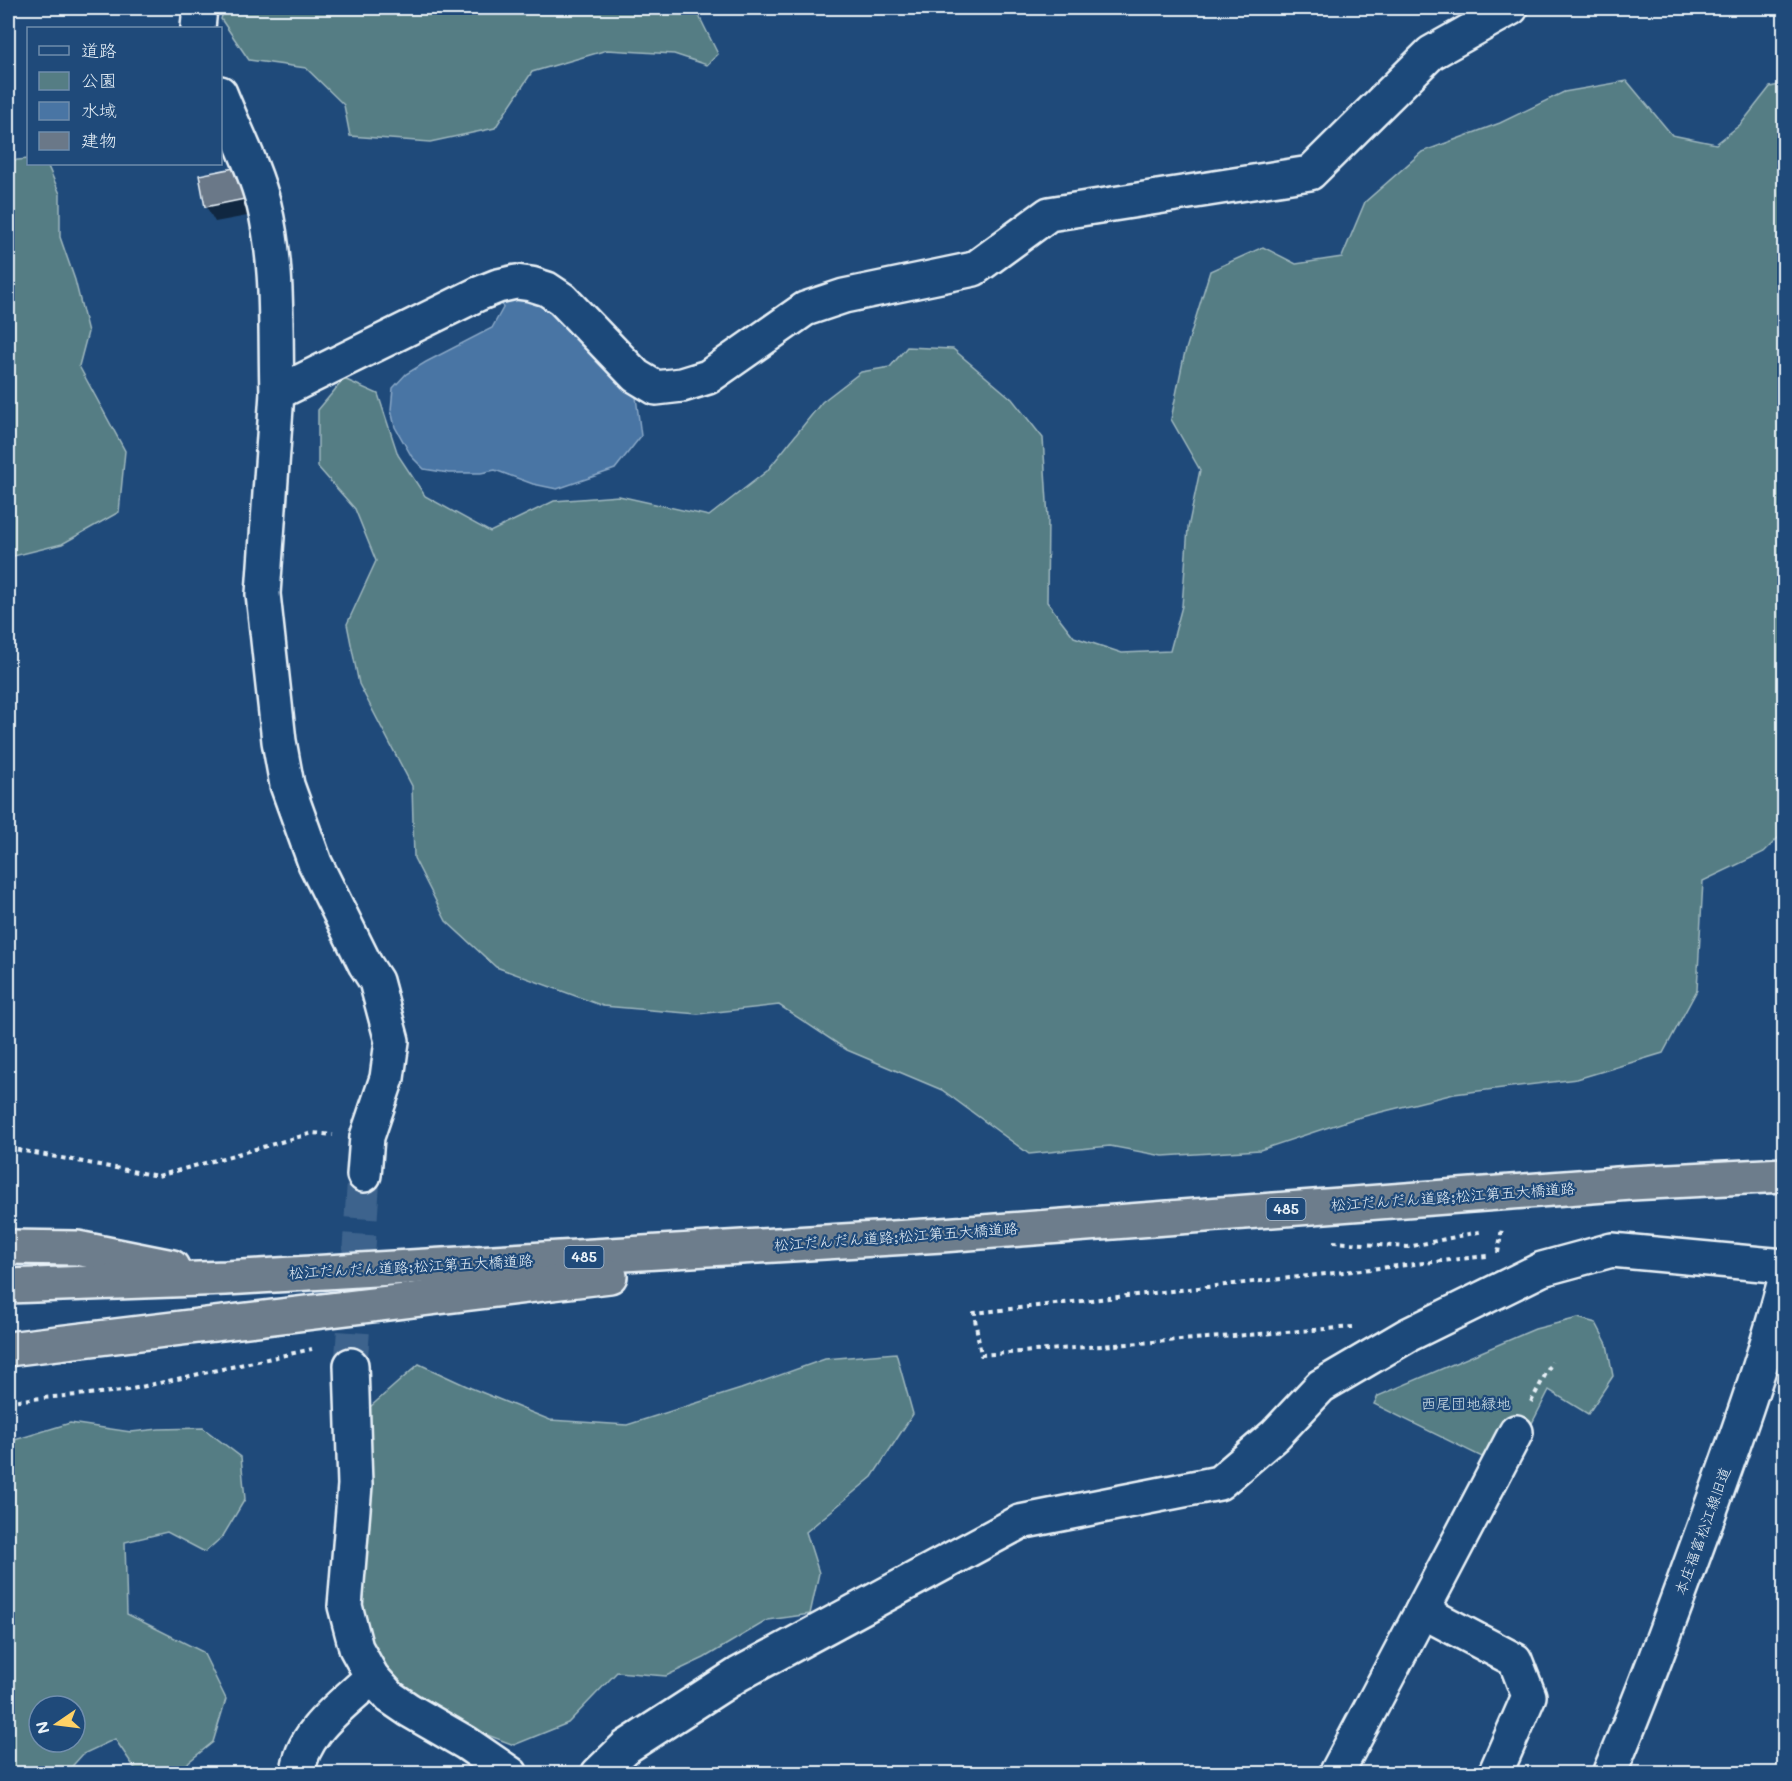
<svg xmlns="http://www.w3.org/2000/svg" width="1792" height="1781" viewBox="0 0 1792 1781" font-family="Mali,'Klee One',sans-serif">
	<rect width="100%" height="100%" fill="#1f4a7a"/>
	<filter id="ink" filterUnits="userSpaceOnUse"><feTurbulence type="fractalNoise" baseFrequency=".0167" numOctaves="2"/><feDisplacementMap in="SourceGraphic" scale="12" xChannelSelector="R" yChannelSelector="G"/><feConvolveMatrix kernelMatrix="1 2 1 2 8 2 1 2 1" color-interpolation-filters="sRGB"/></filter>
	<g filter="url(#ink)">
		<g fill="#557d84" stroke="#9eb7be" stroke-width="1.5" fill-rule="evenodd">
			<path d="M224,8H695L718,54L707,65L674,54L607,50L532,72L495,128L430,142L350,136L344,105L306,68L249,60L221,19Z"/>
			<path d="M1627,81L1672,135L1716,144L1741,124L1770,87L1784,84V832L1764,852L1703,881L1697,990L1663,1053L1577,1079L1454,1094L1353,1119L1260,1150L1163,1156L1110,1146L1029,1154L942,1090L847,1050L779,1005L698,1014L603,1006L496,967L446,921L414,858L412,786L359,684L347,624L376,561L355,509L318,467V410L344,379L378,394L398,455L425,496L490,532L554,501L619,496L709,516L767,471L822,402L861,372L890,367L907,347L953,349L1012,399L1043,438L1048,518L1047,602L1074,637L1122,653L1170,651L1182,606L1188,528L1200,470L1171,419L1184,356L1210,271L1263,247L1296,264L1342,257L1365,202L1422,152L1500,123L1564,92Z"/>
			<path d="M28,159V164H47L60,194V237L75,280L88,332L79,366L125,451L119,512L62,544L10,557L8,555V161Z"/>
			<path d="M1578,1318L1596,1323L1607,1344L1613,1376L1588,1414L1549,1390L1525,1437L1484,1458L1374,1404L1378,1396L1535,1329Z"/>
			<path d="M896,1353L913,1414L872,1477L806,1532L819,1573L810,1614L768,1620L704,1658L666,1676L617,1672L568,1723L514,1745L453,1722L413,1701L378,1657L357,1615L370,1462V1407L419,1364L471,1388L550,1420L627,1425L741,1389L825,1359Z"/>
			<path d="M70,1423L131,1432L159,1429L203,1428L241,1457L245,1499L223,1536L205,1552L167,1532L125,1542L127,1614L203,1652L226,1699L213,1742L176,1772L136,1770L115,1739L83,1754L66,1773H8V1442ZM39,1706H75V1742H39Z"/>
		</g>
		<path fill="#4975a4" stroke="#89a7c6" stroke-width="1.5" d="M500,295H535L635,389L641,436L615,469L557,489L533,484L495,470L481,473H449L424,469L412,457L395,427L391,410L393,388L406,374L426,362L492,328L503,308Z"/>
		<path fill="#0007" d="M244,168L258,214L215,222L206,206Z"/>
		<path fill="#6a7888" stroke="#e8f1f8" stroke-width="1.5" d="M244,166L250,198L205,207L199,175Z"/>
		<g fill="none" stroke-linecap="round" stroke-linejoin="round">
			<path stroke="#3d638d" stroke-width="33" stroke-dasharray="33 16" stroke-linecap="butt" d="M351,1365L364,1175"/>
			<g stroke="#e8f1f8" stroke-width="38">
				<g id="minor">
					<path d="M198,28L200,8"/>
					<path d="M220,93C235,131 254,166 264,205C279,266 275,331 277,393"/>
					<path d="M364,1175L367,1137L387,1078L392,1041L376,981L365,964L315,863L287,785L279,741L263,594L277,393L478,294L498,286L516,282L531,284L547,289L562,299L636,376L656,388L682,385L708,377L805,309L844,296L974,269L1049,214L1310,173L1431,53L1511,8"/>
					<path d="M351,1365L355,1485L345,1606L356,1648L372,1677L390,1697L409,1710L466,1743L511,1774"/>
					<path d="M1422,1611L1516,1432"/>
					<path d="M298,1774C300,1733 345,1703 372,1677"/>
					<path d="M598,1774L626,1747L739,1674L1020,1522L1219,1483L1275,1435L1321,1386L1408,1335L1542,1269L1612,1250L1784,1266"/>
					<path d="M1336,1774L1422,1611L1515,1660L1529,1696L1495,1774"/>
					<path d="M1609,1774C1644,1692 1674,1609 1704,1527C1733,1447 1762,1367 1784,1284"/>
				</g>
			</g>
			<g stroke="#e8f1f8" stroke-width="38">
				<g id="highway">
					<path d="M8,1247L77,1248L172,1267"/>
					<path d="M8,1286L226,1278L942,1235L1631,1183L1784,1175"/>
					<path d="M8,1349L610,1276"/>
				</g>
			</g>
			<g stroke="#e8f1f8" stroke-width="4" stroke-dasharray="4.5 4.5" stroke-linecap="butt">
				<path d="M8,1148L158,1176L313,1133L333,1135"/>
				<path d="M1333,1242L1408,1247L1483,1231"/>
				<path d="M1498,1253L1502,1228"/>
				<path d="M1353,1327L981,1355L974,1313L1487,1256"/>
				<path d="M8,1401L123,1391L312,1349"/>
				<path d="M1531,1402L1552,1362"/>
			</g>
			<use href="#minor" stroke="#1f4a7a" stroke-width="33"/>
			<use href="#highway" stroke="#6d7d8c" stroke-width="33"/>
		</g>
	</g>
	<g text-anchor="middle" stroke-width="4.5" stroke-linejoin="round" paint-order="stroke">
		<g fill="#1f4a7a" stroke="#acbfd2" stroke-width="1.5">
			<rect x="1266.5" y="1198" width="39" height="22" rx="4.5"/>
			<rect x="564.5" y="1246" width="39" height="22" rx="4.5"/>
		</g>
		<g font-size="14" font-weight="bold" fill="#e8f1f8">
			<text x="1286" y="1214">485</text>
			<text x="584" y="1262">485</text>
		</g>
		<g font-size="15" fill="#e8f1f8" stroke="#1f4a7a">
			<text transform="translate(1453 1197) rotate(-4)" y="5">松江だんだん道路;松江第五大橋道路</text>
			<text transform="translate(896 1237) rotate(-4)" y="5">松江だんだん道路;松江第五大橋道路</text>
			<text transform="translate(411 1267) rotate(-3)" y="5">松江だんだん道路;松江第五大橋道路</text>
			<text transform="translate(1703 1531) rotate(-70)" y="5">本庄福富松江線旧道</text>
		</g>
		<g font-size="15" fill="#d2e0e7" stroke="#1f4a7a">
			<text x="1466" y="1409">西尾団地緑地</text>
		</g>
	</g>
	<rect width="1792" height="1781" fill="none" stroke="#1f4a7a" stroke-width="30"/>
	<rect x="15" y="15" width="1762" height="1751" fill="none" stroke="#e8f1f8" stroke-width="2" filter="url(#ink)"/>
	<rect x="27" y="27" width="195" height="138" fill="#1f4a7a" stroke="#6f8dac" stroke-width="1.5"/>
	<rect x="39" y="46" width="30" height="9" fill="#1f4a7a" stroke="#6f8dac" stroke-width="1.5"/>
	<text x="81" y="57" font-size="18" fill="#e8f1f8">道路</text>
	<rect x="39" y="72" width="30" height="18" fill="#557d84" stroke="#6f8dac" stroke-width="1.5"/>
	<text x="81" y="87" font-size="18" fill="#e8f1f8">公園</text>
	<rect x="39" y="102" width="30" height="18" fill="#4975a4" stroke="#6f8dac" stroke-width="1.5"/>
	<text x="81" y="117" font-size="18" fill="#e8f1f8">水域</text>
	<rect x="39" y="132" width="30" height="18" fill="#6a7888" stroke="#6f8dac" stroke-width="1.5"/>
	<text x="81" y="147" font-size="18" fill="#e8f1f8">建物</text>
	<g transform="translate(57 1724) rotate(256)"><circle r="28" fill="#1f4a7a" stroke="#6f8dac" stroke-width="1.5"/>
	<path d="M0-4.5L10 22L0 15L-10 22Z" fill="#ffd166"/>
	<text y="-9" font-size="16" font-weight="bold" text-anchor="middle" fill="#e8f1f8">N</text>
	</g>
</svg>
